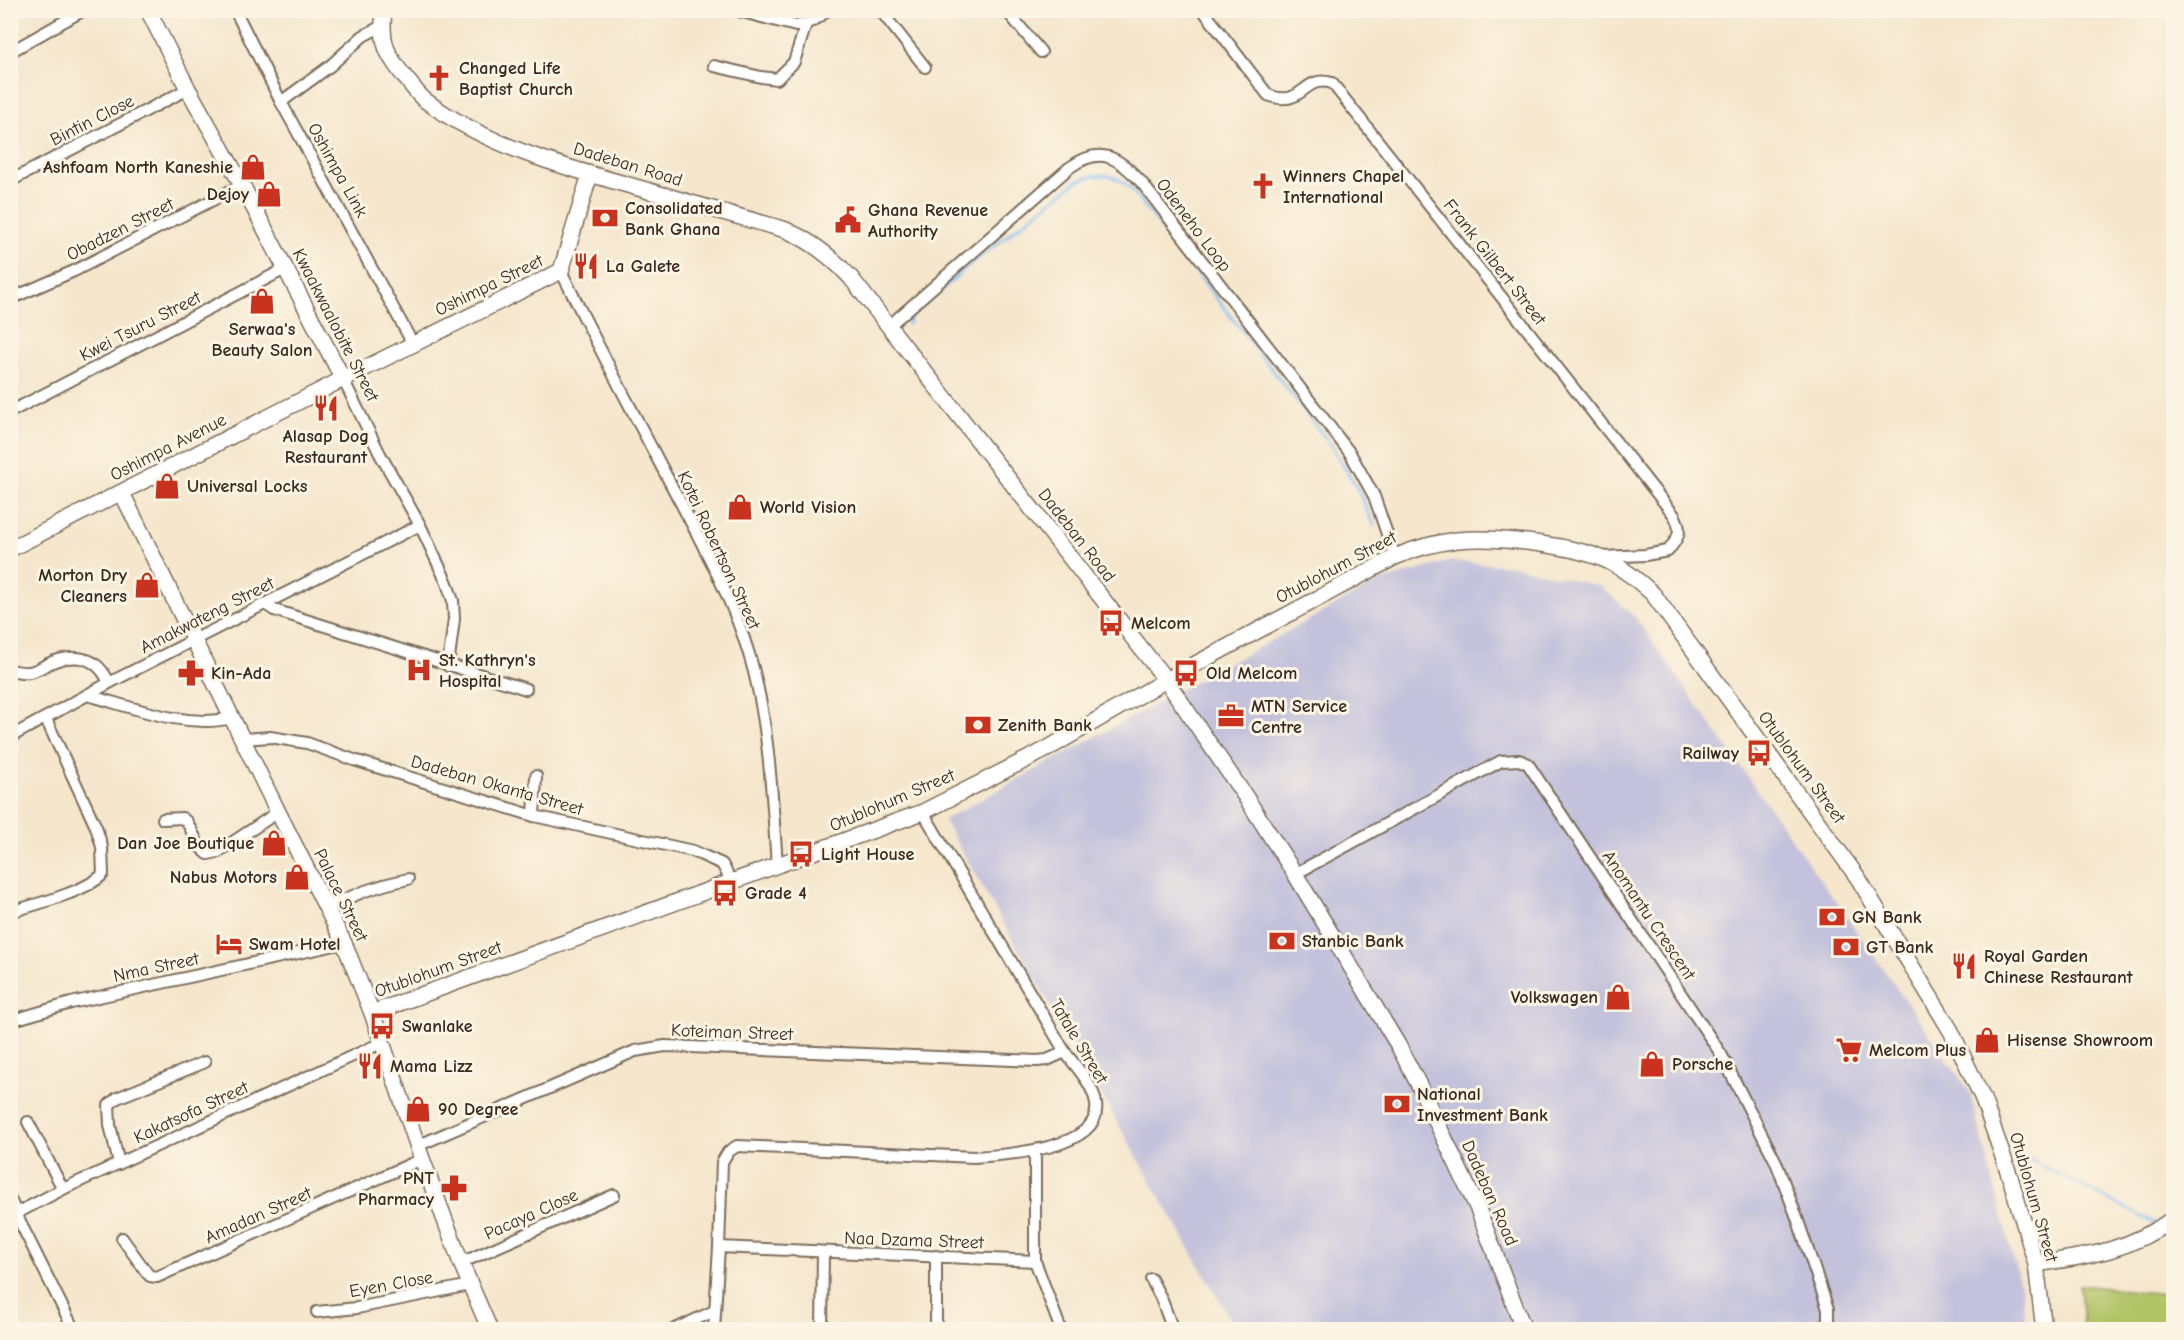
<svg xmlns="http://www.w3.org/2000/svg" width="2184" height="1340" viewBox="0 0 2184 1340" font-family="'Comic Neue',sans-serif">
	<rect width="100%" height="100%" fill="#fcf5e5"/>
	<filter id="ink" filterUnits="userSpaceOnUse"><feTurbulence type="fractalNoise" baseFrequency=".0167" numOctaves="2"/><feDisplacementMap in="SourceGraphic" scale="12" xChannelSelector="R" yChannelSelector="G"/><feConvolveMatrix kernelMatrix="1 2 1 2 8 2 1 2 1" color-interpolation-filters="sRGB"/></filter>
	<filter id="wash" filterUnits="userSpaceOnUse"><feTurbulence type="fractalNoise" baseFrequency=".008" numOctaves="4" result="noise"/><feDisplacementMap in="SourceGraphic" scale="24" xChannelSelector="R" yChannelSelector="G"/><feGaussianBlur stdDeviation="1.35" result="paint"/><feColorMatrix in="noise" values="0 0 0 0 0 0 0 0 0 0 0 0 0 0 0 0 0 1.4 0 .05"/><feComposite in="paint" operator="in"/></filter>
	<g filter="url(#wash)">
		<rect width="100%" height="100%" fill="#f5e6cc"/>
		<path fill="#c3c1db" d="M1451,561L1513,566L1601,587L1635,617L1970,1092L2021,1289L2027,1329H1236L944,820L1378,582Z"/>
		<path fill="#b2c366" stroke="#767642" stroke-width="1.5" d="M2080,1285L2173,1295V1329H2083Z"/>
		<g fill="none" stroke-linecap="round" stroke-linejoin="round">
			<g stroke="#81bcf3" stroke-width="3">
				<path d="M908,324L911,316L971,264L1076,182C1119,161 1134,193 1158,223L1331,445L1356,486L1374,525"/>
				<path d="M2017,1153L2156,1224"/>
				<path d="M2167,1229L2174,1232"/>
			</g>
		</g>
	</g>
	<g filter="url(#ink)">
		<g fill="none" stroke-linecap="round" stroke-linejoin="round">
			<g stroke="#7c6c5b" stroke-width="14">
				<g id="street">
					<path d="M235,10L281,102L413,344"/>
					<path d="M735,10L796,26C808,24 818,20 827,10"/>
					<path d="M880,10L925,67"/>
					<path d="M1006,10L1041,52"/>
					<path d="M1203,10L1268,95C1304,109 1302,74 1332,83L1674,515C1683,531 1679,537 1668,551L1645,555L1602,557"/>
					<path d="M10,52L84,10"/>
					<path d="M714,66L761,77L777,79L794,62L806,24"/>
					<path d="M281,102L330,66L363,36L382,26"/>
					<path d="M10,181L188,89"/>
					<path d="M561,271C595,340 631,409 667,477C696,532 731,594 749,654C769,719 772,797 777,865"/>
					<path d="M10,299L74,271L242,185"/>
					<path d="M890,325L1069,168C1101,144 1119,158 1142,183L1350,453L1374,496L1395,557"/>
					<path d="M343,379L380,454L420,525L447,583L453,601L454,619L448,666"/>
					<path d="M10,412L285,269"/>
					<path d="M265,604L274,610L526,689"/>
					<path d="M10,670C16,671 23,673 29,672C38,671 46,664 55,661C79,653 99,659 109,683"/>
					<path d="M87,695C133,707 184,729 233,718"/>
					<path d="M10,737L109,683L420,525"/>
					<path d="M243,739L270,737L307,743L354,760L534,816L693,851L722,864L732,882"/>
					<path d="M534,816L536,776"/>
					<path d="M163,819L182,818L187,822L200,847L208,854L218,852L278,812"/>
					<path d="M1295,874L1501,761L1519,760L1528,764L1721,1054L1776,1162L1796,1215L1828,1309V1320L1820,1330"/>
					<path d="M327,908C353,894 379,885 408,879"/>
					<path d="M10,912C34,905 88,891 103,874L102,847L96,827L46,719"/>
					<path d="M10,1021L71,1003L344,943"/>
					<path d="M28,1122L63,1189"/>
					<path d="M417,1146L635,1051L665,1046L1037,1061L1047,1060L1065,1052"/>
					<path d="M1035,1150V1261L1061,1330"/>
					<path d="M119,1164L110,1125L109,1105L117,1098L205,1062"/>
					<path d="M10,1199L21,1224L74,1330"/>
					<path d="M17,1213L63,1189L381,1043"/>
					<path d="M122,1238L147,1273L150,1276L157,1277L422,1159"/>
					<path d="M719,1247L1035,1261"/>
					<path d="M936,1256V1330"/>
					<path d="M461,1263L614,1195"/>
					<path d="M1151,1279L1161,1298L1173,1330"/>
					<path d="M317,1312L357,1308L470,1285"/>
					<path d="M673,1330L714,1311"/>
					<path d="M714,1330L719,1247L722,1162L728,1152L737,1146L974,1157C1004,1155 1102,1150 1096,1104C1094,1085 1076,1067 1065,1052L923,812"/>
					<path d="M822,1330L823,1253"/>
				</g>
			</g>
			<g stroke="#7c6c5b" stroke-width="18">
				<g id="secondary">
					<path d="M148,10L188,89L242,185L343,379"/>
					<path d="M384,10C380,43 387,56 408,81C413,87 419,96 426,101C486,145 557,165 628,185C681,200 734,215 786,230C811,241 833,258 851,278L1166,680L1245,796L1295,874L1398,1045L1420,1087L1478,1209L1524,1330"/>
					<path d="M122,493L278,812L344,943L372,1013L422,1159L461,1263L490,1330"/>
					<path d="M10,549L343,379L561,271L590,174"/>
					<path d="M372,1013L923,812L1045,750L1166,680L1395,557C1415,548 1435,543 1457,540C1496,536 1578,545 1612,563C1627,571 1640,582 1653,594L1858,878L1951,1031L1983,1099L2010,1177L2036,1264L2044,1330"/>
					<path d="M2036,1264C2088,1256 2130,1251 2174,1218"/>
				</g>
			</g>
			<use href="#street" stroke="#fff" stroke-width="10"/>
			<use href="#secondary" stroke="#fff" stroke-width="15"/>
		</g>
	</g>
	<defs>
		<g id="church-bare" transform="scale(2.07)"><path d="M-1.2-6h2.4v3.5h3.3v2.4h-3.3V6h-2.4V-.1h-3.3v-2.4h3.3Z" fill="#c8321e" stroke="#fcf5e5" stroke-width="2.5" paint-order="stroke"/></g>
		<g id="shop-bare" transform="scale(2.07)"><path d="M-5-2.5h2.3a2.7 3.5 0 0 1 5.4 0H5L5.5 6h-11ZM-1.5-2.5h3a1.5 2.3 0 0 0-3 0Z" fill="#c8321e" stroke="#fcf5e5" stroke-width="2.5" paint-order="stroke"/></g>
		<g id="bank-bare" transform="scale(2.07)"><path d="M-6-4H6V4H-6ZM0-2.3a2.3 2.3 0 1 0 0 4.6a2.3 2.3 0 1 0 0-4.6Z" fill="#c8321e" stroke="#fcf5e5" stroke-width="2.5" paint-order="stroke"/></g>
		<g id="civic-bare" transform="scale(2.07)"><path d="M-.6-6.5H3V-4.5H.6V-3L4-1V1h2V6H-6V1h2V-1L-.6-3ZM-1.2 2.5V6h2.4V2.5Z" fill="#c8321e" stroke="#fcf5e5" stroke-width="2.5" paint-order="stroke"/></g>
		<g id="restaurant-bare" transform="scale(2.07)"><path d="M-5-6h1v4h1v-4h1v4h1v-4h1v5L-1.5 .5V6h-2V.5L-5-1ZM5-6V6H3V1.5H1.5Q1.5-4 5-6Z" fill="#c8321e" stroke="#fcf5e5" stroke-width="2.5" paint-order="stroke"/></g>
		<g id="bus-bare" transform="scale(2.07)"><path d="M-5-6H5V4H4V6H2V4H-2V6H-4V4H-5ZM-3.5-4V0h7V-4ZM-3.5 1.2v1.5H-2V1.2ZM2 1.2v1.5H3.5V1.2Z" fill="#c8321e" stroke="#fcf5e5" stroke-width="2.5" paint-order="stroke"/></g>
		<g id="hospital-bare" transform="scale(2.07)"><path d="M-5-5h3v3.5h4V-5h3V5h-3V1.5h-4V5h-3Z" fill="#c8321e" stroke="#fcf5e5" stroke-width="2.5" paint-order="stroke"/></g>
		<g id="pharmacy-bare" transform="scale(2.07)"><path d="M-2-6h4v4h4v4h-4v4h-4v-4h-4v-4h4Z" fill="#c8321e" stroke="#fcf5e5" stroke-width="2.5" paint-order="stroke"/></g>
		<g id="office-bare" transform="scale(2.07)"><path d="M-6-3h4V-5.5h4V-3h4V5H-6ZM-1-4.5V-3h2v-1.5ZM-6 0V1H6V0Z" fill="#c8321e" stroke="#fcf5e5" stroke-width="2.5" paint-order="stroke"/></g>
		<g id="hotel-bare" transform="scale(2.07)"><path d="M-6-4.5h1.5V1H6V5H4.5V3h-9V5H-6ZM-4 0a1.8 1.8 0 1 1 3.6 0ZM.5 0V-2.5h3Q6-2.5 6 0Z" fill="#c8321e" stroke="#fcf5e5" stroke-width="2.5" paint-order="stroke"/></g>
		<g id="supermarket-bare" transform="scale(2.07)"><path d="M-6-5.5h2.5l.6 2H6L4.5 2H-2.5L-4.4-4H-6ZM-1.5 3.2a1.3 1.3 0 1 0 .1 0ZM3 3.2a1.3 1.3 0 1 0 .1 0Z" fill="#c8321e" stroke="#fcf5e5" stroke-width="2.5" paint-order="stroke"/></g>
	</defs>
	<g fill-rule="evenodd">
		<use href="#church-bare" x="439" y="78"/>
		<use href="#shop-bare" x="253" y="167"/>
		<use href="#church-bare" x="1263" y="186"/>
		<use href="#shop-bare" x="269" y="194"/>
		<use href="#bank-bare" x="605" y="218"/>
		<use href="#civic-bare" x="848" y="220"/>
		<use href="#restaurant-bare" x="586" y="266"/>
		<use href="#shop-bare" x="262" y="301"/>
		<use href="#restaurant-bare" x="326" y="408"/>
		<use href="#shop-bare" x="167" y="486"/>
		<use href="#shop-bare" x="740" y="507"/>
		<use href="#shop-bare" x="147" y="585"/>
		<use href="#bus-bare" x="1111" y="623"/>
		<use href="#hospital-bare" x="419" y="670"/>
		<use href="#pharmacy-bare" x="191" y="673"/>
		<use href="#bus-bare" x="1186" y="673"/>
		<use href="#office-bare" x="1231" y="716"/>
		<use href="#bank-bare" x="978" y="725"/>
		<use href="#bus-bare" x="1759" y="753"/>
		<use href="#shop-bare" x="274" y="843"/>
		<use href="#bus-bare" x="801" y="854"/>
		<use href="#shop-bare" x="297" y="877"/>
		<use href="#bus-bare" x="725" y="893"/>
		<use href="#bank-bare" x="1832" y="917"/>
		<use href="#bank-bare" x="1282" y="941"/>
		<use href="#hotel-bare" x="229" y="944"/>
		<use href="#bank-bare" x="1846" y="947"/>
		<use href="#restaurant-bare" x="1964" y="966"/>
		<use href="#shop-bare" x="1618" y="997"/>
		<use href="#bus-bare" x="382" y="1026"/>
		<use href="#shop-bare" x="1987" y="1040"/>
		<use href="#supermarket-bare" x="1849" y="1050"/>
		<use href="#shop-bare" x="1652" y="1064"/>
		<use href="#restaurant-bare" x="370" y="1066"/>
		<use href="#bank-bare" x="1397" y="1104"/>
		<use href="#shop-bare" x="418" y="1109"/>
		<use href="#pharmacy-bare" x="454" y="1188"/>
	</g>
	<g text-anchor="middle" stroke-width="6" stroke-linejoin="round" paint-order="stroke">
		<g font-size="18" font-weight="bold" fill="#3b2a1e" stroke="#fcf5e5" text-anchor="start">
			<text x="459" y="74">Changed Life<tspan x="459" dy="21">Baptist Church</tspan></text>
			<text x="233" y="173" text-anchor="end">Ashfoam North Kaneshie</text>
			<text x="1283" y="182">Winners Chapel<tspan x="1283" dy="21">International</tspan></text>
			<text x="249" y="200" text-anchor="end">Dejoy</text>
			<text x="625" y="214">Consolidated<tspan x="625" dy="21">Bank Ghana</tspan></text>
			<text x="868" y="216">Ghana Revenue<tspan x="868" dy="21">Authority</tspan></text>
			<text x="606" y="272">La Galete</text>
			<text x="262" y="335" text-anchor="middle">Serwaa's<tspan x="262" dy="21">Beauty Salon</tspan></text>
			<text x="326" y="442" text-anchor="middle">Alasap Dog<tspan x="326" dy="21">Restaurant</tspan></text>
			<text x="187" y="492">Universal Locks</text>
			<text x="760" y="513">World Vision</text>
			<text x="127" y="581" text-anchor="end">Morton Dry<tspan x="127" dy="21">Cleaners</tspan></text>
			<text x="1131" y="629">Melcom</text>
			<text x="439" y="666">St. Kathryn's<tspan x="439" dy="21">Hospital</tspan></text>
			<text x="211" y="679">Kin-Ada</text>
			<text x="1206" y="679">Old Melcom</text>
			<text x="1251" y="712">MTN Service<tspan x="1251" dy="21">Centre</tspan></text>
			<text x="998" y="731">Zenith Bank</text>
			<text x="1739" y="759" text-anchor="end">Railway</text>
			<text x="254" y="849" text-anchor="end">Dan Joe Boutique</text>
			<text x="821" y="860">Light House</text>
			<text x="277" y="883" text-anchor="end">Nabus Motors</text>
			<text x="745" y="899">Grade 4</text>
			<text x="1852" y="923">GN Bank</text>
			<text x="1302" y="947">Stanbic Bank</text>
			<text x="249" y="950">Swam Hotel</text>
			<text x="1866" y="953">GT Bank</text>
			<text x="1984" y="962">Royal Garden<tspan x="1984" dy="21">Chinese Restaurant</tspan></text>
			<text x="1598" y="1003" text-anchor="end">Volkswagen</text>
			<text x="402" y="1032">Swanlake</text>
			<text x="2007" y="1046">Hisense Showroom</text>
			<text x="1869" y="1056">Melcom Plus</text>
			<text x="1672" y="1070">Porsche</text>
			<text x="390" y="1072">Mama Lizz</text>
			<text x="1417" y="1100">National<tspan x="1417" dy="21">Investment Bank</tspan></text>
			<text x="438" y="1115">90 Degree</text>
			<text x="434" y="1184" text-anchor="end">PNT<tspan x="434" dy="21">Pharmacy</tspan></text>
		</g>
		<g font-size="18" fill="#3b2a1e" stroke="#fcf5e5">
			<text transform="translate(92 120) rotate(-27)" y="6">Bintin Close</text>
			<text transform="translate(628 164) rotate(17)" y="6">Dadeban Road</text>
			<text transform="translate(338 170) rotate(61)" y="6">Oshimpa Link</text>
			<text transform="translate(1194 225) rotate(53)" y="6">Odeneho Loop</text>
			<text transform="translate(120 229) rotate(-27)" y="6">Obadzen Street</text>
			<text transform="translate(1495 262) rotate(52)" y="6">Frank Gilbert Street</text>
			<text transform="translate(489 285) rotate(-26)" y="6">Oshimpa Street</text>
			<text transform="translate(336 325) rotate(63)" y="6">Kwaakwaalobite Street</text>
			<text transform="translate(140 326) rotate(-27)" y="6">Kwei Tsuru Street</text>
			<text transform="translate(168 447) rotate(-27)" y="6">Oshimpa Avenue</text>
			<text transform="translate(1077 535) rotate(52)" y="6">Dadeban Road</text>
			<text transform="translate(719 550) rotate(65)" y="6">Kotei Robertson Street</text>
			<text transform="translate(1336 567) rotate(-28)" y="6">Otublohum Street</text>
			<text transform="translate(207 615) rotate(-27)" y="6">Amakwateng Street</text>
			<text transform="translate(1802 767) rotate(54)" y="6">Otublohum Street</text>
			<text transform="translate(497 785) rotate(16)" y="6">Dadeban Okanta Street</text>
			<text transform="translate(892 800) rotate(-23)" y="6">Otublohum Street</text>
			<text transform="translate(341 895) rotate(64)" y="6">Palace Street</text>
			<text transform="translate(1649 915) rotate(56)" y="6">Anomantu Crescent</text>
			<text transform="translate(156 967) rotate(-12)" y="6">Nma Street</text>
			<text transform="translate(438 969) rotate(-20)" y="6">Otublohum Street</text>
			<text transform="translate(732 1032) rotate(2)" y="6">Koteiman Street</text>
			<text transform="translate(1079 1041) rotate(59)" y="6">Tatale Street</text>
			<text transform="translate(191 1112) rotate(-25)" y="6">Kakatsofa Street</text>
			<text transform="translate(1490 1193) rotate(66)" y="6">Dadeban Road</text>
			<text transform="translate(2034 1197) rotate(74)" y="6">Otublohum Street</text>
			<text transform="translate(531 1214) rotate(-24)" y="6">Pacaya Close</text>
			<text transform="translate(258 1215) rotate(-24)" y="6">Amadan Street</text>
			<text transform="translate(914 1240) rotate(2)" y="6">Naa Dzama Street</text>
			<text transform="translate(391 1284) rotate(-10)" y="6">Eyen Close</text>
		</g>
	</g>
	<rect width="2184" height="1340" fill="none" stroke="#fcf5e5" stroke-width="36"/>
</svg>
